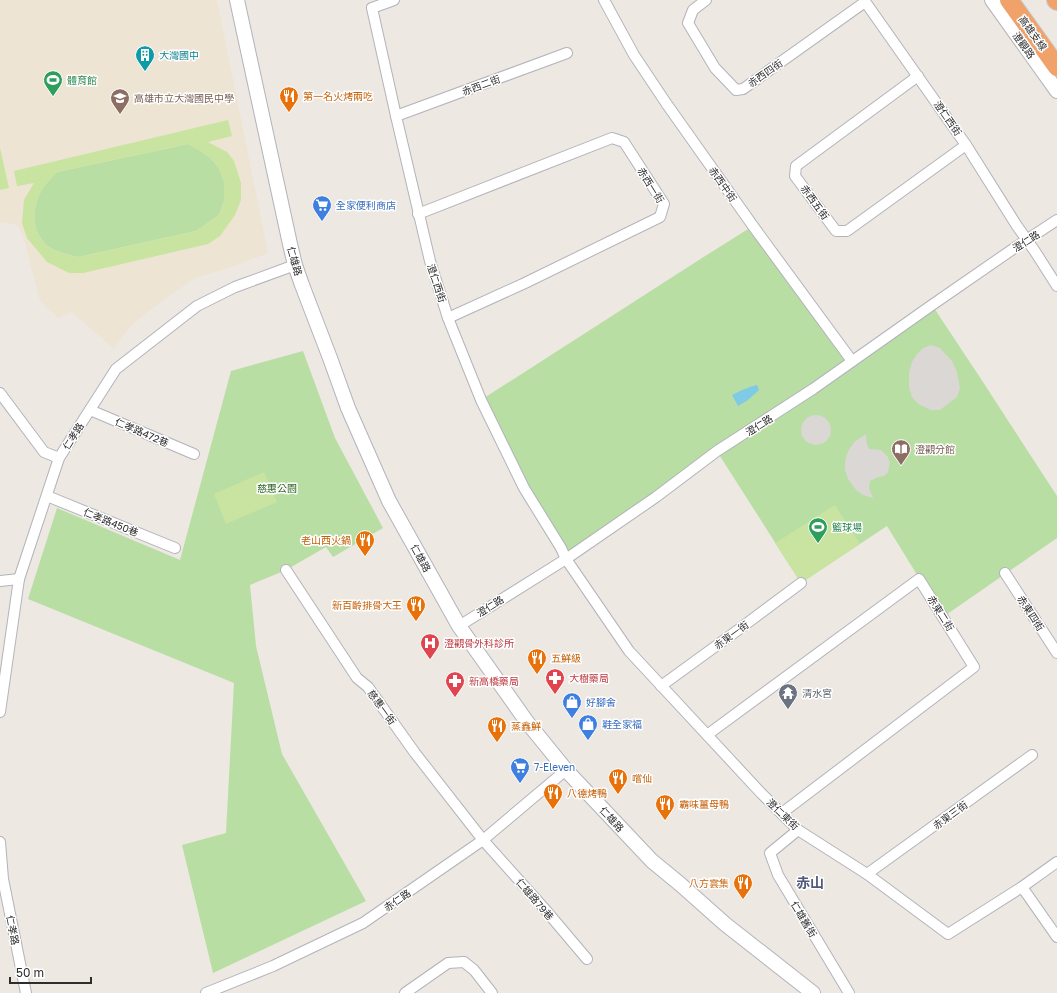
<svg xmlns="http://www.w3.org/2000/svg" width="1057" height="993" viewBox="0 0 1057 993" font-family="'Golos Text','Noto Sans TC',sans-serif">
	<rect width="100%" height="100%" fill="#ede8e2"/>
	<path fill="#ede4d3" d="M0,0H217L268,253L229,268L195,278L150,310L130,327L114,349L72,312L58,318L40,301L24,239L18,225L0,222Z"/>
	<g fill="#b8dea4">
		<path d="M188,144L199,150L210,158L219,168L224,182V201L219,215L196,231L78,257C69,255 57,252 49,247C30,232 31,207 43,188C47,182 52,177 57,172Z"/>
		<path d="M753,226L852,361L932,305L981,379L1057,496V538L943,617L887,526L801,583L718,453L566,559L481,400L702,258Z"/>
		<path d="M303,351L335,438L383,528L333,557L326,547L286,570L250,585L256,646L282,754L366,901L213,973L182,845L226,833L234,683L28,599L57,508L180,560L231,371Z"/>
	</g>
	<g fill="#c8e4a0" fill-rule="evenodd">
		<path d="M228,120L232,136L208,142L227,152L234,161L241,183V200L235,215L220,236L208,244L83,273H69L47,262L27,238L22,223L24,200L34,183L17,186L14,171ZM188,144L199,150L210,158L219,168L224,182V201L219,215L196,231L78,257C69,255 57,252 49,247C30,232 31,207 43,188C47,182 52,177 57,172Z"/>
		<path d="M0,148L9,188L0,190Z"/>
		<path d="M264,472L277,502L226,524L214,494Z"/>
		<path d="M835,505L860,544L801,583L775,543Z"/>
	</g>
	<g fill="#dad7d4">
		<path d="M931,345L940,348L952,361L957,372L960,388L957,397L940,410H931L918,404L912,397L909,387V373L912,362L917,354L923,348Z"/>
		<circle cx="816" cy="430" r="15"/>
		<path d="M866,434L867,444L869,449L881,450L888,457L890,463L888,472L884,476L876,478L870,481L869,488L873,498L863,495L856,490L848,479L845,470V462L847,454L850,448L854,442Z"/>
	</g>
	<path fill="#7fcbe5" d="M757,385L759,390L748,400L738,406L732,395C740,391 748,387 757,385Z"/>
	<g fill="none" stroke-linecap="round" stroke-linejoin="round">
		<g stroke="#b2b3bc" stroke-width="12">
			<g id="street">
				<path d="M394,0L372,8L396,116L430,261L448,318L481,400L524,488L561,548L566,559L629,651L761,793L798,830L867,874L948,934L1022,887L1057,862"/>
				<path d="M604,0L634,55L666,103L753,226L852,361"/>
				<path d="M706,0L693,10L688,23L715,68L736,90L743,89L865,2"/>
				<path d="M864,0L966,145L1017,226L1036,253L1057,286"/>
				<path d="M918,76L796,166L795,176L836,231H847L966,145"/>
				<path d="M396,116L567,53"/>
				<path d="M418,214L612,138L624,142L664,204L660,217L525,283L448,318"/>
				<path d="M0,393L44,452L59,458"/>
				<path d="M90,410L194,454"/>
				<path d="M47,496L175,548"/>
				<path d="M286,570L357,678L368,687L415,753L483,840L543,907L587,959"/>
				<path d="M1005,573L1057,653"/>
				<path d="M0,581L19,579"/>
				<path d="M459,626L566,559L656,497L717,451L813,389L932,305L1013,249L1057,220"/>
				<path d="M661,686L738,630L801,583"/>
				<path d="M0,712L19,579L59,458L116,369L197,306L235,287L295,265"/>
				<path d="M707,735L919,579L974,667L782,813"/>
				<path d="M798,830L770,853L778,875L849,993"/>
				<path d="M0,842L3,879L26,993"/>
				<path d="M867,874L1032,755"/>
				<path d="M1022,887L1057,937"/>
				<path d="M206,993L273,966L363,923L483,840L566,770"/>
				<path d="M405,993L448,963L464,962L474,970L492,993"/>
			</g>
		</g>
		<g stroke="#b2b3bc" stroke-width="16">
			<g id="secondary">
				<path d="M237,0L290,244L295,265L302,285L330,358L348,408L389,501L459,626L527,722L566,770L652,861L680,884L725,924L813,993"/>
				<path d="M992,0L1057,91"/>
			</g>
		</g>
		<g stroke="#c8c8c8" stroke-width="20">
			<g id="highway">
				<path d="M1009,0L1057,67"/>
				<path d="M1056,0L1057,1"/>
			</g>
		</g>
		<use href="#street" stroke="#fff" stroke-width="10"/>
		<use href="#secondary" stroke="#fff" stroke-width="14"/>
		<use href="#highway" stroke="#f0a26a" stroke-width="18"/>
	</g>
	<defs>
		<g id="building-pin" transform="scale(1)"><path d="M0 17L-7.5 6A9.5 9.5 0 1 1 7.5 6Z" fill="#0f9aa8" stroke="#fff"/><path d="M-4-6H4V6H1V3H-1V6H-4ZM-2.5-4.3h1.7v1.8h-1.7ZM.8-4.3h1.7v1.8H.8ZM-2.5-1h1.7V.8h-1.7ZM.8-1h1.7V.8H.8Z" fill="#fff"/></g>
		<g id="stadium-pin" transform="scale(1)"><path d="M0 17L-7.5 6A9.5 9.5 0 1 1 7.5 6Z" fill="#2e9e5b" stroke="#fff"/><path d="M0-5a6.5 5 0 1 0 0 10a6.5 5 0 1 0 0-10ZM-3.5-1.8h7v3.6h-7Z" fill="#fff"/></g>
		<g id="restaurant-pin" transform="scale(1)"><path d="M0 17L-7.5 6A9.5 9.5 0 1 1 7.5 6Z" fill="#e8710a" stroke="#fff"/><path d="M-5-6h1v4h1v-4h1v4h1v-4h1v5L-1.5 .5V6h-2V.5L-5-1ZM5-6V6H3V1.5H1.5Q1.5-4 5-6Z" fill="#fff"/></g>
		<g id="school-pin" transform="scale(1)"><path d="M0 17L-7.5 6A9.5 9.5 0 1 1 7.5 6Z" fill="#8d6e63" stroke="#fff"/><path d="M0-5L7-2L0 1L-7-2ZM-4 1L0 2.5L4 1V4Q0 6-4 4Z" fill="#fff"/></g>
		<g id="supermarket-pin" transform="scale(1)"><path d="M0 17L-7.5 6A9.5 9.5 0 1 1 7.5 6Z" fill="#3f7fe0" stroke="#fff"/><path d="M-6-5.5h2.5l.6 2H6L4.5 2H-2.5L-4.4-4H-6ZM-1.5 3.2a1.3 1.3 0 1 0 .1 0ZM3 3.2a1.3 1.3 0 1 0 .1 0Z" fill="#fff"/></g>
		<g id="library-pin" transform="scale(1)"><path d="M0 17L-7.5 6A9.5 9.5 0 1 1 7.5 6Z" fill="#8d6e63" stroke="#fff"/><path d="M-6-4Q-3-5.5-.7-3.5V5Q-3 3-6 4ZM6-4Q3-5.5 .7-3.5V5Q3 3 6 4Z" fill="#fff"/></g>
		<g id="hospital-pin" transform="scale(1)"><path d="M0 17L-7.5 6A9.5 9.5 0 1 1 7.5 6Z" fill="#e0444e" stroke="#fff"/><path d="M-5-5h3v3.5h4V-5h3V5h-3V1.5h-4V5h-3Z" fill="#fff"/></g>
		<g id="pharmacy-pin" transform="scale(1)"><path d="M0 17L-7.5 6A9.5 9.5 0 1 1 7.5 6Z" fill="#e0444e" stroke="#fff"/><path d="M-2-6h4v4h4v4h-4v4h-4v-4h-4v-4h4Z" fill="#fff"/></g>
		<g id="temple-pin" transform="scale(1)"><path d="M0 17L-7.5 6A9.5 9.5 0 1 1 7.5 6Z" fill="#6b7280" stroke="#fff"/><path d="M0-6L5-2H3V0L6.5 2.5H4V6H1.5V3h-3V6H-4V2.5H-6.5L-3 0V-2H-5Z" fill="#fff"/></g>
		<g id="shop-pin" transform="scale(1)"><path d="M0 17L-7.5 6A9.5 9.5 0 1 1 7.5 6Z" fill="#3f7fe0" stroke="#fff"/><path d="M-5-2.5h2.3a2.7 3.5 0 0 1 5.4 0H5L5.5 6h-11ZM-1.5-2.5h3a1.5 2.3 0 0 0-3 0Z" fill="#fff"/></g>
	</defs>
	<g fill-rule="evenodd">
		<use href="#building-pin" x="145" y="55"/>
		<use href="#stadium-pin" x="53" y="80"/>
		<use href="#restaurant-pin" x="289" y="96"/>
		<use href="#school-pin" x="120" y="98"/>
		<use href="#supermarket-pin" x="322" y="205"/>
		<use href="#library-pin" x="901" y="449"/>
		<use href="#stadium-pin" x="818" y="527"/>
		<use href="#restaurant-pin" x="365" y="540"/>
		<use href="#restaurant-pin" x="416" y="605"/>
		<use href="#hospital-pin" x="430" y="643"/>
		<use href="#restaurant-pin" x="537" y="658"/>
		<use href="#pharmacy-pin" x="555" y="678"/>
		<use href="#pharmacy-pin" x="455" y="681"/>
		<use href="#temple-pin" x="788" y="693"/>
		<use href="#shop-pin" x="572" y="702"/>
		<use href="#shop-pin" x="588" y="724"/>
		<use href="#restaurant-pin" x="497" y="726"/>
		<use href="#supermarket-pin" x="520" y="767"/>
		<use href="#restaurant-pin" x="618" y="778"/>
		<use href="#restaurant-pin" x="553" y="793"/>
		<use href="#restaurant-pin" x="665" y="804"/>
		<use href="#restaurant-pin" x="743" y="883"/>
	</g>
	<g text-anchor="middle" stroke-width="3" stroke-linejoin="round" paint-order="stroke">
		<g font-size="10" fill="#2d2d2d" stroke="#fff">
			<text transform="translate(1033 33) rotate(54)" y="4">高雄支線</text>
			<text transform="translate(1024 45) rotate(54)" y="4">澄觀路</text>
			<text transform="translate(765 73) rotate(-35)" y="4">赤西四街</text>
			<text transform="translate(481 85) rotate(-20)" y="4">赤西二街</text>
			<text transform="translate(948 118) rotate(55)" y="4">澄仁西街</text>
			<text transform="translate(723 184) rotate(55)" y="4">赤西中街</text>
			<text transform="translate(651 185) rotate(58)" y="4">赤西一街</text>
			<text transform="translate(815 202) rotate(54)" y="4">赤西五街</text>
			<text transform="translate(1026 241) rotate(-32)" y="4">澄仁路</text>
			<text transform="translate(295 261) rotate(74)" y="4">仁雄路</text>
			<text transform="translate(437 283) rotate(72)" y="4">澄仁西街</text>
			<text transform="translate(759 425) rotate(-32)" y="4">澄仁路</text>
			<text transform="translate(142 432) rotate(23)" y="4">仁孝路472巷</text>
			<text transform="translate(73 436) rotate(-58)" y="4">仁孝路</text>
			<text transform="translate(111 522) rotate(22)" y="4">仁孝路450巷</text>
			<text transform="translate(421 558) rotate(61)" y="4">仁雄路</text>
			<text transform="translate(490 606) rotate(-32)" y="4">澄仁路</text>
			<text transform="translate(941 613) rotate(58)" y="4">赤東二街</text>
			<text transform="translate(1031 613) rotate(57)" y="4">赤東四街</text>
			<text transform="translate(731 635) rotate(-36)" y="4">赤東一街</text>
			<text transform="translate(382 707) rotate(54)" y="4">慈惠一街</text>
			<text transform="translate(783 814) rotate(44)" y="4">澄仁東街</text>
			<text transform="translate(950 815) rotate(-36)" y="4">赤東三街</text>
			<text transform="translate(612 819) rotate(47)" y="4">仁雄路</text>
			<text transform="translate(535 899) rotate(49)" y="4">仁雄路79巷</text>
			<text transform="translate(397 900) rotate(-35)" y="4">赤仁路</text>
			<text transform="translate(804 919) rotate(59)" y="4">仁雄舊街</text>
			<text transform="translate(13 930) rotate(79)" y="4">仁孝路</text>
		</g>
		<g font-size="10" fill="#0d838f" stroke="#fff" text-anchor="start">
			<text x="159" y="59">大灣國中</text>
		</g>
		<g font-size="10" fill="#27864d" stroke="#fff" text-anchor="start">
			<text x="67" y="84">體育館</text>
			<text x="832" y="531">籃球場</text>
		</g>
		<g font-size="10" fill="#c56008" stroke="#fff" text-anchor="start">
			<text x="303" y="100">第一名火烤兩吃</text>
			<text x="351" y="544" text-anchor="end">老山西火鍋</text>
			<text x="402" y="609" text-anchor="end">新百齡排骨大王</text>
			<text x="551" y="662">五鮮級</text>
			<text x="511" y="730">蒸鑫鮮</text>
			<text x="632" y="782">嚐仙</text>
			<text x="567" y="797">八德烤鴨</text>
			<text x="679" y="808">霸味薑母鴨</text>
			<text x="729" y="887" text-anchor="end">八方雲集</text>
		</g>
		<g font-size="10" fill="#785e54" stroke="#fff" text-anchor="start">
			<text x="134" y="102">高雄市立大灣國民中學</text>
			<text x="915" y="453">澄觀分館</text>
		</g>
		<g font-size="10" fill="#366cbe" stroke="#fff" text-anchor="start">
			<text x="336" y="209">全家便利商店</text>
			<text x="586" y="706">好腳舍</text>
			<text x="602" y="728">鞋全家福</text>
			<text x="534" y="771">7-Eleven</text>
		</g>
		<g font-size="10" fill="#316622" stroke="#fff">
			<text x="277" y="492">慈惠公園</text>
		</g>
		<g font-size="10" fill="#be3a42" stroke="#fff" text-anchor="start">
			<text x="444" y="647">澄觀骨外科診所</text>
			<text x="569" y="682">大樹藥局</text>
			<text x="469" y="685">新高橋藥局</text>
		</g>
		<g font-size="10" fill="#5b616d" stroke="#fff" text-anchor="start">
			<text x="802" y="697">清水宮</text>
		</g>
		<g font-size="14" font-weight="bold" fill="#51597b" stroke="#fff">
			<text x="810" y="888">赤山</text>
		</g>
	</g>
	<path d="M10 977v6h81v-6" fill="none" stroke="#2d2d2d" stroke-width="2"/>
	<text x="16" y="977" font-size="12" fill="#2d2d2d" stroke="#ffffff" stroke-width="3" paint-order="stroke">50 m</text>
</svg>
